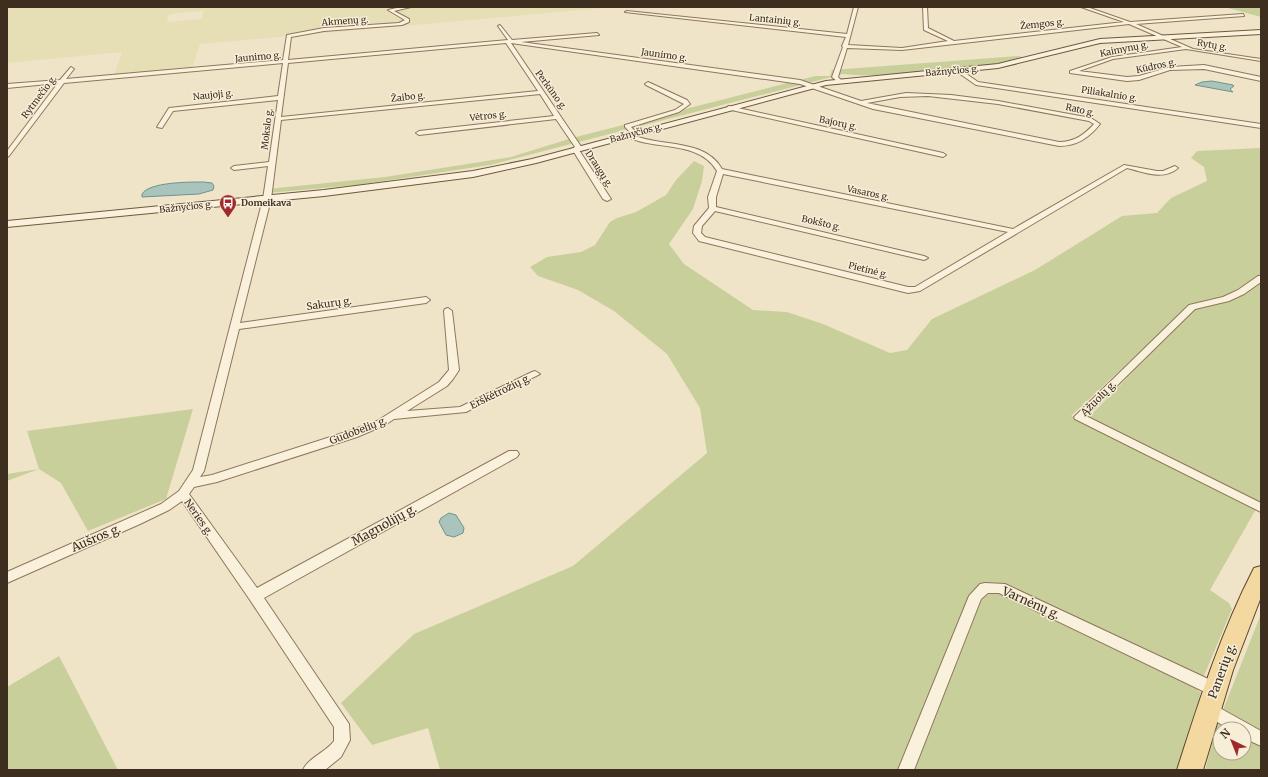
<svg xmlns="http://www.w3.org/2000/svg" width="1268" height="777" viewBox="0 0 1268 777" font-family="Merriweather,serif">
	<rect width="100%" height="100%" fill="#f0e4c8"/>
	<path fill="#e6deb5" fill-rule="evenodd" d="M7,7H384L390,10L413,7L605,8L200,44L192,68L114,75L122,52L7,63ZM203,11L202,19L167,22L169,14Z"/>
	<g fill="#c9cf9b" fill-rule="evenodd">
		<path d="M1224,7H1261V17Z"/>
		<path d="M1018,56L1026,58C993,66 960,68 925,72C898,74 870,77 843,74L490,165L357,185L268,193V189L385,177L511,157L572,138L815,76H830L832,70Z"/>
		<path d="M1261,148V275L1249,283L1223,297L1189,306L1071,416L1256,509L1210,590L1229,603L1232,609L1204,676L1190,671L1001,585C988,582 982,581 973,591L899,770H440L428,728L372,745L341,703L414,634L573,566L707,453L700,408L667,354L614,311L578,290L538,276L530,267L547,257L581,252L595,245L610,222L617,218L636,212L666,195L676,180L694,161L704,166L702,181L693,209L669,244L684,264L753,310L787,312L823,324L890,353L907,350L932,319L1035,270L1122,216L1157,213L1171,198L1207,181L1204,167L1191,158L1197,151Z"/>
		<path d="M1261,281V504L1089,417L1194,309L1229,299Z"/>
		<path d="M193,409L166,499L88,531L61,483L39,469L7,481V474L39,469L27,431Z"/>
		<path d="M1000,593L1183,678L1201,693L1179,770H914L980,600L989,594Z"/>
		<path d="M1261,614V770H1205L1217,725ZM1220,729H1244V753H1220Z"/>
		<path d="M59,656L118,770H7V687Z"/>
	</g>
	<g fill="#a9c4bc" stroke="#6f938a">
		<path d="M1212,81L1233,85L1234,86L1230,89L1233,92L1195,85L1202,82Z"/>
		<path d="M203,182L212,183L214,186L213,190L199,194L142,197V194C149,182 189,182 203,182Z"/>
		<path d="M449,513L456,515L464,528L463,533L454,537L446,535L439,522L441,518Z"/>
	</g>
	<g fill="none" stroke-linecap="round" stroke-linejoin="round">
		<g stroke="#8d765c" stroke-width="2">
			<g id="street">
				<path d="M401,7H411L394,11L409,19V22L402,25L324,31L291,37L288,60L508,40L498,26L500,25L512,40L597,33L599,35L521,42L800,80L861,101L906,93L951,95L998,101L1091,118L1100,124C1089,138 1077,146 1059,146L873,109L800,84L511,43L582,148L579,150L611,199L607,201L603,199L572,149L575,147L556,119L419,135L416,133L419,131L554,116L540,94L281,120L271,199L240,323L426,297L430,300L426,303L239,329L204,471L200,477L212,475L349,431L377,421L439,382L449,370L444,311L445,309L448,308L452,311L459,370L453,379L447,386L407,411L460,407L532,372L535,371L540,374L466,412L394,419L385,425L357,437L217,482L194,487L189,494L257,588L509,451H517L519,454L517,457L264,598L349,724L350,740L341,757L325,770H303C308,758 326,752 334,741V727L250,600L182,501L169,510L140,524L7,583V572L161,504L179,491L193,470L263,199L268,166L234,170L231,168L234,166L269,162L278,100L173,111L162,128L157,127L169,108L278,96L283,63L64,83L9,156L7,157V151L58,83L7,88V84L60,80L71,67L74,69L66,79L283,60L287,35L324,28L399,23L405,20L388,10ZM506,43L538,91L281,117L288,63ZM928,96L998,104L1089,121L1094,124C1084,135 1074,142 1059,142L867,103L900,97Z"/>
				<path d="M854,7H858L848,45L902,48L948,41L924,30L923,7H927L928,28L954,41L1124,22L1081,7H1087L1130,22L1243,14L1244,16L1136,24L1193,49L1261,59V61L1186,49L1113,59L1079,71L1127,77L1139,76L1170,67L1204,65L1261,77V81L1204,69L1170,70L1139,80L1127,81L1070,73V71L1112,57L1182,47L1129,24L902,50L847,48L838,77L842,81L839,83L832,77L843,47L842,46L846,37L625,12L627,11L847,34Z"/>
				<path d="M958,68L978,82L1261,124V128L976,85L956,71Z"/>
				<path d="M648,82L687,100L690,104L679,112L631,127L638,134L635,136C664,147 705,139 722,169L1013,229L1124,165L1157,171H1163L1175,166L1178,168C1163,181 1144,172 1127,168L920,291L908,293L699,241L693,233L694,226L709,208L708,197L717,171C702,145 668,148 642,142C636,140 630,139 625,135L628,133L632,134L625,127V125L675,110L684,104L646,85L645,84ZM723,174L1008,232L915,287H908L705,237L701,233L702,226L715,211L924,260L928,258L924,256L716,207V197Z"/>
				<path d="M729,106L943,153L946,155L943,157L727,109V107Z"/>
				<path d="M1258,276H1261V282L1244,294L1229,301L1195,309L1086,416L1261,503V512L1075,419L1074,417L1189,305L1223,297L1238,290Z"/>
				<path d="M985,583L1005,584L1219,684L1221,689L1219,694L1214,696L1209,694L999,593H988L981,599L914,770H898L969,596L980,584Z"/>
				<path d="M1209,702L1261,731V746L1244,738V729H1229L1204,714L1202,709L1204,704Z"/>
			</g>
		</g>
		<g stroke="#6f573f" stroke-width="2">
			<path id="secondary" d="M1261,30V34L1100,43L998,68L826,85L536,163L473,177L324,196L7,227V221L324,190L473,171L532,159L826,81L998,64L1100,39Z"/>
		</g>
		<g stroke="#5b4430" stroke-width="2">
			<path id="primary" d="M1261,566V597L1233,670L1203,770H1177C1199,701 1221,632 1254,568Z"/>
		</g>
		<use href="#street" fill="#faf1dc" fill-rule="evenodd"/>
		<use href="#secondary" fill="#faf1dc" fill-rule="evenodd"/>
		<use href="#primary" fill="#f3d9a0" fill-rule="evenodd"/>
	</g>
	<defs>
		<g id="bus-pin" transform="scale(0.9)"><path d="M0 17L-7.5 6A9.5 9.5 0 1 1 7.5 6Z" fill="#9e2a2b" stroke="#f7eed8"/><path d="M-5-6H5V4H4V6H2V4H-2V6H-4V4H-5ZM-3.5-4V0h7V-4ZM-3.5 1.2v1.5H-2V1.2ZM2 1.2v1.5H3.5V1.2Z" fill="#fff"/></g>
	</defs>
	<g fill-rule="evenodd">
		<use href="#bus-pin" x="228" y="203"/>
	</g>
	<g text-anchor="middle" stroke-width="3" stroke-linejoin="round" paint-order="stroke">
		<g font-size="9" fill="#3d2e20" stroke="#f7eed8">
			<text transform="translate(775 20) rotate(6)" y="3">Lantainių g.</text>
			<text transform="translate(345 21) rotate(-4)" y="3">Akmenų g.</text>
			<text transform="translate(1042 24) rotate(-6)" y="3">Žemgos g.</text>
			<text transform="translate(1212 45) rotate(9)" y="3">Rytų g.</text>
			<text transform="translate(1124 49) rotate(-11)" y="3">Kaimynų g.</text>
			<text transform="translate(664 55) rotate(8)" y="3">Jaunimo g.</text>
			<text transform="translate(258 57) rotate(-5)" y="3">Jaunimo g.</text>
			<text transform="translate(1156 66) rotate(-12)" y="3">Kūdros g.</text>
			<text transform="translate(952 71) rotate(-5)" y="3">Bažnyčios g.</text>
			<text transform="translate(551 90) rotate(54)" y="3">Perkūno g.</text>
			<text transform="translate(1109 94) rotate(9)" y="3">Piliakalnio g.</text>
			<text transform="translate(213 95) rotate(-6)" y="3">Naujoji g.</text>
			<text transform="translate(39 97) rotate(-53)" y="3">Rytmečio g.</text>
			<text transform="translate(408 97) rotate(-6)" y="3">Žaibo g.</text>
			<text transform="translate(1080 110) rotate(13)" y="3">Rato g.</text>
			<text transform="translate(488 116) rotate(-6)" y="3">Vėtros g.</text>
			<text transform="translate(838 123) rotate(12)" y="3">Bajorų g.</text>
			<text transform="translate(267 129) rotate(-83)" y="3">Mokslo g.</text>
			<text transform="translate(636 133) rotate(-15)" y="3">Bažnyčios g.</text>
			<text transform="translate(599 169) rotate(57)" y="3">Draugų g.</text>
			<text transform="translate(868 193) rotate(12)" y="3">Vasaros g.</text>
			<text transform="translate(186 207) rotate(-6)" y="3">Bažnyčios g.</text>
			<text transform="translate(821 223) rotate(13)" y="3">Bokšto g.</text>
			<text transform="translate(868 270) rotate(14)" y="3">Pietinė g.</text>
		</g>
		<g font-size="9" font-weight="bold" fill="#3d2e20" stroke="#f7eed8" text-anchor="start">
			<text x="241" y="206">Domeikava</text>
		</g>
		<g font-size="10" fill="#3d2e20" stroke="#f7eed8">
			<text transform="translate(329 303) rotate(-8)" y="4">Sakurų g.</text>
			<text transform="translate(500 391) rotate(-26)" y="4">Erškėtrožių g.</text>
			<text transform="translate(1098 398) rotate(-45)" y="4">Ąžuolų g.</text>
			<text transform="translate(358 430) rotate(-21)" y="4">Gudobelių g.</text>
			<text transform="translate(199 517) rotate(55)" y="4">Neries g.</text>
		</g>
		<g font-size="12" fill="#3d2e20" stroke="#f7eed8">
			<text transform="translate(384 525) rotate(-29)" y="4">Magnolijų g.</text>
			<text transform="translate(96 538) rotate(-23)" y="4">Aušros g.</text>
			<text transform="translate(1031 603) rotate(24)" y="4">Varnėnų g.</text>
			<text transform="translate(1222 671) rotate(-70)" y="4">Panerių g.</text>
		</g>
	</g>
	<rect width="1268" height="777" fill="none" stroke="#3d2e20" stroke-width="16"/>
	<g transform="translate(1232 741) rotate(317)"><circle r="19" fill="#f7eed8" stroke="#ada18e"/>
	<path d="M0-3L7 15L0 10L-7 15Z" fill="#9e2a2b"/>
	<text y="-6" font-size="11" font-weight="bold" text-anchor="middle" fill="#3d2e20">N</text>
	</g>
</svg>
